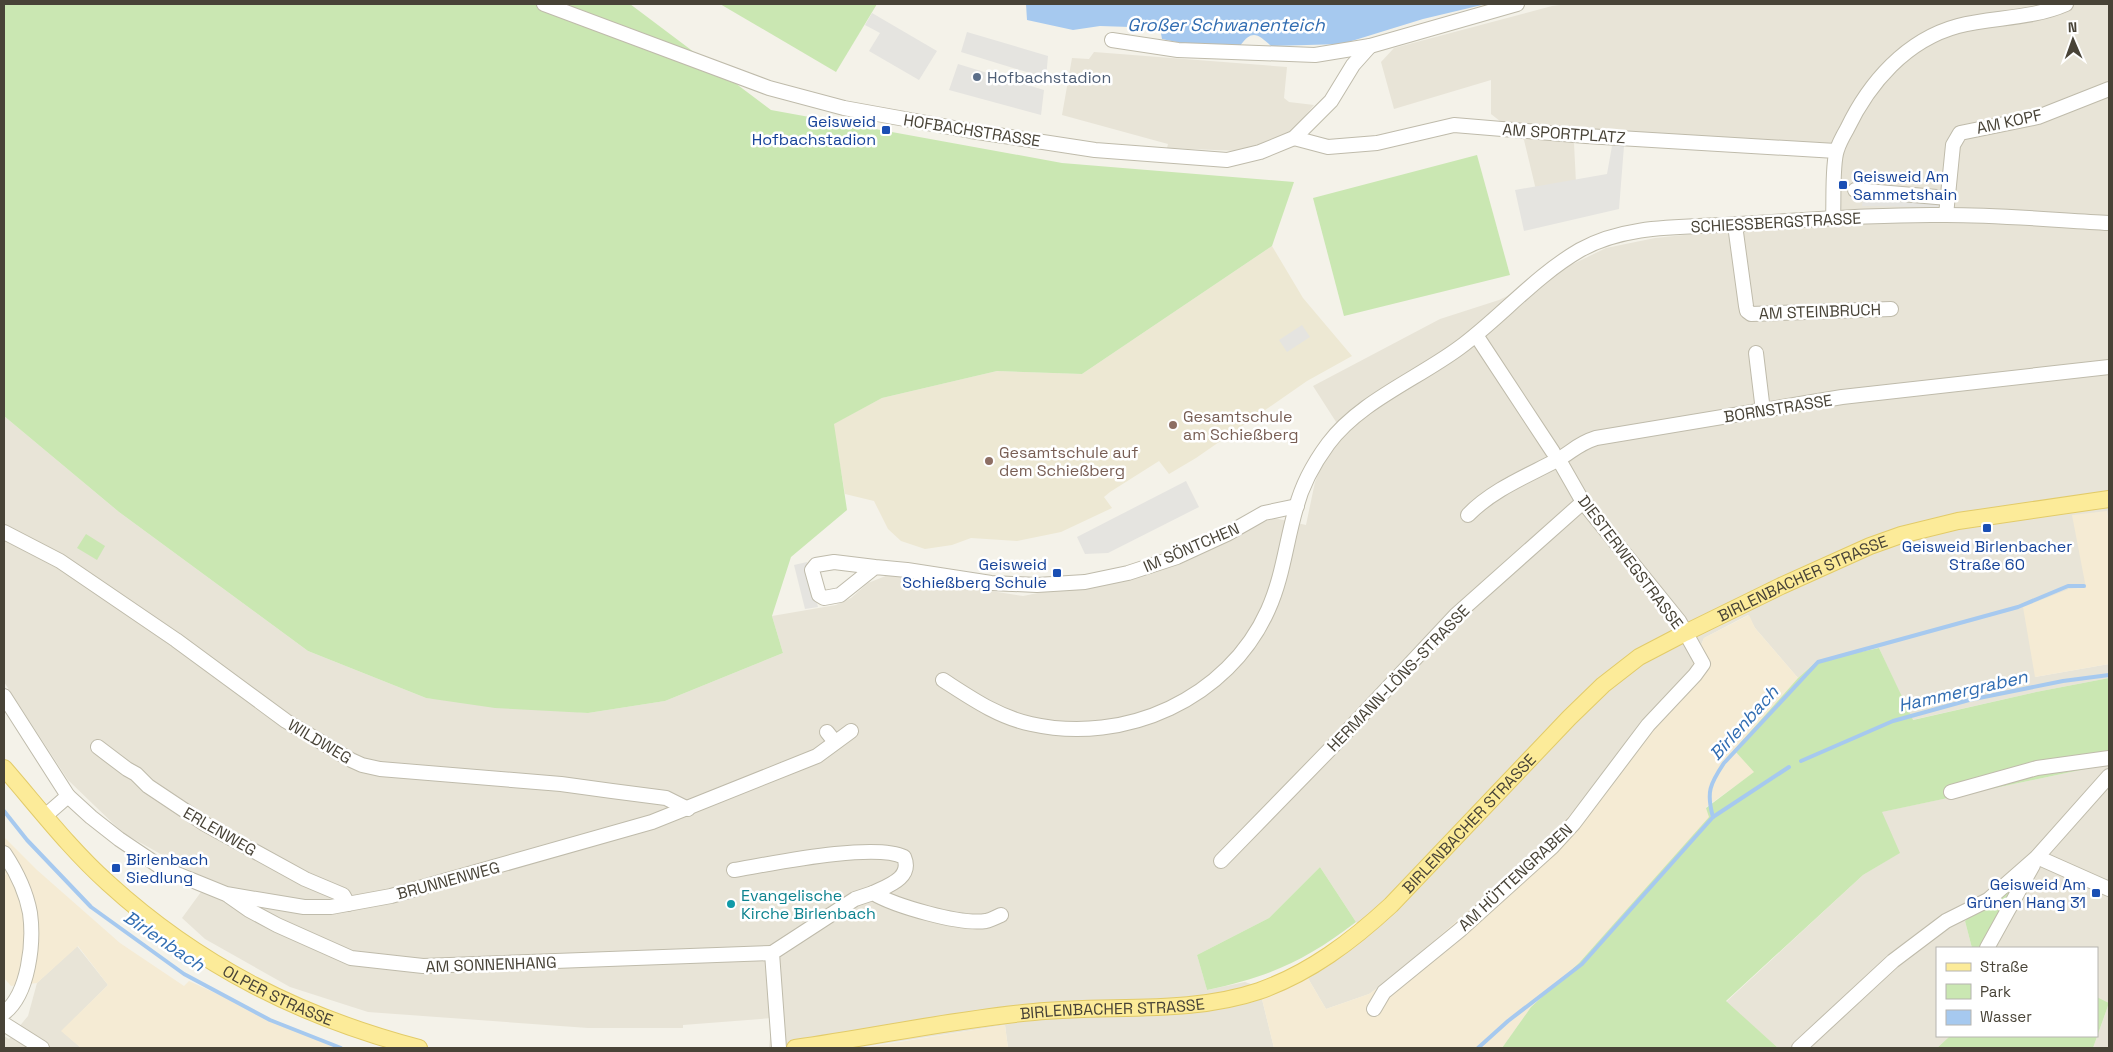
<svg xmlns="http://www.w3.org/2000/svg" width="2113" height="1052" viewBox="0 0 2113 1052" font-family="'Space Grotesk',sans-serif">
	<rect width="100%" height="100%" fill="#f4f2e9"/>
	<g fill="#e8e4d7">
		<path d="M1568,4H2109V527L2107,511L2086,588L2069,589L2035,677L2109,664V678L2036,692L1912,720L1879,648L1817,661L1798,678L1755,628L1748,615L1704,638L1691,668L1550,839L1515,871L1385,983L1369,994L1326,1009L1302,968L1364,930L1356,922L1320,867L1269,918L1197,955L1207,990L1245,982L1259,987L1274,1048H1008L1005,1025L855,1048H769L772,1018L683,1025V1028H588L368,1012L290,987L205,939L182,918L209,881L123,833L68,780L4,682V416L119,512L308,651L426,698L588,713L665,701L783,653L772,616L836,605L851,598L868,583L888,575L1023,596L1147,571L1274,518L1306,525L1315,482L1338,425L1313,386L1440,319L1499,300L1606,248L1655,238L1836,219L1837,152L1723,140L1574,143L1576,183L1536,190L1524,140L1491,114V80L1394,109L1381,62L1394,48L1552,6Z"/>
		<path d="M1094,52L1287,67L1284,98L1289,102L1314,105L1290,134L1260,146L1238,151L1167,148L1168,144L1062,115L1072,58L1089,59Z"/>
		<path d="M2109,764V1048H2093L2109,1003L2097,997V948H2000L1995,946L2030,886L2012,874L1965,921L1972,948H1937V1036H1950L1937,1048H1778L1726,1002L1863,875L1899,853L1881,812Z"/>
		<path d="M77,946L108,985L62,1031L81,1048H4V1036L9,1039L28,1016L37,983Z"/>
	</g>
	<g fill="#f5ebd4">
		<path d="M2107,511L2109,527V664L2035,677L2023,607L2069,589L2086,588L2072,515Z"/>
		<path d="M1749,615L1755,628L1798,678L1734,750L1755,772L1706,807L1710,817L1579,963L1531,1007L1502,1048H1274L1259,987L1302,968L1326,1009L1369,994L1385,983L1515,871L1550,839L1691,668L1704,638Z"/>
		<path d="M4,837L37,870L120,943L184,986L189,981L335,1048H81L61,1031L108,985L78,946L37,983L11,986L4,978V876L6,874L4,871Z"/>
		<path d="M1005,1025L1008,1048H862Z"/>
	</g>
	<path fill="#ede8d3" d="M1272,246L1303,298L1352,356L1307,381L1196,458L1169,474L1159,461L1110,492L1104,497L1112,508L1061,532L1017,541L971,538L952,545L925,549L901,541L888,529L874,501L845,494L833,424L882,398L997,371L1082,374Z"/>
	<g fill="#cae7b2">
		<path d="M4,4H630L771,110L1062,163L1294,182L1272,246L1082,374L997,371L882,398L834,424L847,510L791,557L772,616L783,653L665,701L588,713L495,708L426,698L308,651L119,512L4,416Z"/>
		<path d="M720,4H877L836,72Z"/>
		<path d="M1477,155L1510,275L1344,316L1313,198Z"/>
		<path d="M86,534L105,546L97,560L77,548Z"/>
		<path d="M1879,648L1913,720L2036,692L2109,678V764L1882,812L1900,853L1863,875L1726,1001L1778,1048H1502L1531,1007L1579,963L1709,817L1706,808L1754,772L1734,750L1798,678L1817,661Z"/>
		<path d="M1320,867L1356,922C1305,961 1269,977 1207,990L1197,955L1269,918Z"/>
		<path d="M2012,874L2030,886L1995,946L2000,948H1972L1965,921Z"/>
		<path d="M2097,997L2109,1003L2093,1048H1937L1950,1036H2097Z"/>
	</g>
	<g fill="#e5e4e0">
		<path d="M872,13L937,51L919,80L869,51L880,33L865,25Z"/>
		<path d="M967,32L1048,56L1046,78L961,52Z"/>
		<path d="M958,64L1044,90L1041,115L949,90Z"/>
		<path d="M1612,146H1624L1619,209L1524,231L1515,190L1607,174Z"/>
		<path d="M1863,194L1940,200L1938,207L1862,206Z"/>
		<path d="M1302,325L1310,337L1287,352L1279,340Z"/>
		<path d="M1186,481L1199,507L1108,553L1085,554L1077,537Z"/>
		<path d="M807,562L818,607L805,609L794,565Z"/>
	</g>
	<path fill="#a6c9ef" d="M1026,4H1486L1423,19L1342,44L1271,46C1258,34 1252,29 1240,46L1186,44L1162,39L1160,28L1100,26L1073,30L1027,20Z"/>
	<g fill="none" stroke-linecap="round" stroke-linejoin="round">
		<g stroke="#a6c9ef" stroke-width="4">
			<path d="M1801,761L1893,721L1969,700L2063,681L2109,675"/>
			<path d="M4,811L27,840L91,907L184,974L270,1020L341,1048"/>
			<path d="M1713,817L1789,767"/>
			<path d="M1478,1048L1508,1021L1582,964L1713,817C1706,792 1710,784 1724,763L1818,662L2018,607L2068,586H2084"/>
		</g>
		<g stroke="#bfbbab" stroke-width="16">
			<g id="minor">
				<path d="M544,4L769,88L844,108L971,131L1095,150L1227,160L1260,152L1294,138L1331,101L1353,65L1370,46"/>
				<path d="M1112,40L1178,50L1315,55L1370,46L1517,4"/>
				<path d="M1294,138L1328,147L1377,143L1454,125L1586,136L1836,151"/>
				<path d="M1855,190L1948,198"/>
				<path d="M1946,215L1953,145L1960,133L2038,117L2109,89"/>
				<path d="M1833,218C1834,202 1832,164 1837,150C1839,143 1843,136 1847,129C1869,83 1906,40 1958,26C1993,17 2032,19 2066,4"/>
				<path d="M1735,225L1746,306L1747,311L1751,314L1891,309"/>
				<path d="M1476,335L1553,452"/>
				<path d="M1756,353L1763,411"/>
				<path d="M1468,515C1492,490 1527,476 1557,460C1572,452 1577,444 1596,438L1842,397L2109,367"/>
				<path d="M4,532L60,561L176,640L286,721L351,760L362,765L380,769L561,784L612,791L666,798L688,809"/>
				<path d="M875,567L834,562L816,565L812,570L819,595L824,598L840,595L875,567L907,570L991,583L1037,585L1085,582L1128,573L1177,557L1227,534L1264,513L1297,506"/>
				<path d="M943,680C971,698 998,717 1031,724C1125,745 1228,699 1268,610C1283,577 1286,542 1296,508C1302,485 1314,463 1328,444C1359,402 1417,379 1459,348C1500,318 1535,276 1580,250C1628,223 1687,228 1740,224C1809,220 1877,214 1946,215C2000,215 2055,220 2109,223"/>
				<path d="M4,696L68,796L45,816"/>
				<path d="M827,732L835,742"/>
				<path d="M98,747L127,769L136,774L148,786L205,824L305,879L343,895L348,904"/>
				<path d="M1951,792L2037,768L2109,758"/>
				<path d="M68,796L91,817L119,839L162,868L226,894L304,907H331L391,896L652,822L817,756L851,731"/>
				<path d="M4,853C16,871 26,891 30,913C34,942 29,994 4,1013"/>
				<path d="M2037,857L2109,889"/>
				<path d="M1221,861L1338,741L1456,615L1583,502"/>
				<path d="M734,870C770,864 874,842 904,857C913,878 887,886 873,893"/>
				<path d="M229,896L249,910L277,925L351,958L423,966L772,953"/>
				<path d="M1987,948L2033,865"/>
				<path d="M1374,1009L1384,992L1460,930L1552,847L1574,823L1648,725L1695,675L1703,664L1679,621L1583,502L1559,460"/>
				<path d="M4,1024L42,1048"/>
				<path d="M779,1048L772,953L855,899L873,893C895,906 960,925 986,921C991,920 996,917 1001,915"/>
				<path d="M1799,1048L1893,961L1946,921L1988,900L2037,857L2109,776"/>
			</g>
		</g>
		<g stroke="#e2cb69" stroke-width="18">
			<g id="major">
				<path id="s1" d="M4,768C38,807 69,848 108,883C199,966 301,1017 419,1048"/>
				<path id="s2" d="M795,1048C875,1037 954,1019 1034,1012C1108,1004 1188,1015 1259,991C1310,973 1352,941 1391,905L1569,718L1603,685L1639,657L1685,633L1781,586L1870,546L1901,535L1958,521L2109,499"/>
			</g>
		</g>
		<use href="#minor" stroke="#fff" stroke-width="14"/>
		<use href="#major" stroke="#fceb99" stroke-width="16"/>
	</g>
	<circle fill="#5c6f8a" stroke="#fff" stroke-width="2" cx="977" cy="77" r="5"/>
	<g fill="#1a4fb4" stroke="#fff" stroke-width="2">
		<rect x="881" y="125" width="10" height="10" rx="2.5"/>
		<rect x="1838" y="180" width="10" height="10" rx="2.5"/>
		<rect x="1982" y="523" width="10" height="10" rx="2.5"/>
		<rect x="1052" y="568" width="10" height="10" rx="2.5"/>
		<rect x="111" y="863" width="10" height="10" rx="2.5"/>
		<rect x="2091" y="888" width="10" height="10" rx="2.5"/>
	</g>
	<g fill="#8d6e63" stroke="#fff" stroke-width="2">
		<circle cx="1173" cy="425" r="5"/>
		<circle cx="989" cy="461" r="5"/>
	</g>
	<circle fill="#0f9aa8" stroke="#fff" stroke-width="2" cx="731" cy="904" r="5"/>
	<g text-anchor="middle" stroke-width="5" stroke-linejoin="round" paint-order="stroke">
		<g font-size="16" fill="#4e5e75" stroke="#fff" text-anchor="start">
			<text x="987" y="83">Hofbachstadion</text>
		</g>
		<g font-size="16" fill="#164399" stroke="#fff" text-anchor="end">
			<text x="876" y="127">Geisweid<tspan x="876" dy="18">Hofbachstadion</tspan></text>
			<text x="1853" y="182" text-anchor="start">Geisweid Am<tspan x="1853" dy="18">Sammetshain</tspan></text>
			<text x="1987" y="552" text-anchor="middle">Geisweid Birlenbacher<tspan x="1987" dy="18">Straße 60</tspan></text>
			<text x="1047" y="570">Geisweid<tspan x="1047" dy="18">Schießberg Schule</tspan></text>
			<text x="126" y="865" text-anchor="start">Birlenbach<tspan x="126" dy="18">Siedlung</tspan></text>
			<text x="2086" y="890">Geisweid Am<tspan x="2086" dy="18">Grünen Hang 31</tspan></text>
		</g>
		<g font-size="16" fill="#484337" stroke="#fff">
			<text transform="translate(2009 121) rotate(-12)" y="6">AM KOPF</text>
			<text transform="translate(972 130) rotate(9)" y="6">HOFBACHSTRASSE</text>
			<text transform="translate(1564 133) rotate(4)" y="6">AM SPORTPLATZ</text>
			<text transform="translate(1776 222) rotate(-3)" y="6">SCHIESSBERGSTRASSE</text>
			<text transform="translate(1820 311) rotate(-2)" y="6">AM STEINBRUCH</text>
			<text transform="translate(1778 408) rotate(-9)" y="6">BORNSTRASSE</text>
			<text transform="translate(1191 547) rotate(-23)" y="6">IM SÖNTCHEN</text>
			<text transform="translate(1631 562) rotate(53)" y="6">DIESTERWEGSTRASSE</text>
			<text dy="6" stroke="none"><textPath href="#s2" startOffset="1160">BIRLENBACHER STRASSE</textPath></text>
			<text transform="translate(1398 678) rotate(-46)" y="6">HERMANN-LÖNS-STRASSE</text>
			<text transform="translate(320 741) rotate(31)" y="6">WILDWEG</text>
			<text dy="6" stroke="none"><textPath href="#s2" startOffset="740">BIRLENBACHER STRASSE</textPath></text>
			<text transform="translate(220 831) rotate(30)" y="6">ERLENWEG</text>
			<text transform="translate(1515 877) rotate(-43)" y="6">AM HÜTTENGRABEN</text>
			<text transform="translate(448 880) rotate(-15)" y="6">BRUNNENWEG</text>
			<text transform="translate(491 964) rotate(-2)" y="6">AM SONNENHANG</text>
			<text dy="6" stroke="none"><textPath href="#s1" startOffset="360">OLPER STRASSE</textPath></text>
			<text dy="6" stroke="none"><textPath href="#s2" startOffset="320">BIRLENBACHER STRASSE</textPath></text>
		</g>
		<g font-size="16" fill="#785e54" stroke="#fff" text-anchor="start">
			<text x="1183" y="422">Gesamtschule<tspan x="1183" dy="18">am Schießberg</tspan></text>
			<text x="999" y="458">Gesamtschule auf<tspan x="999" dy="18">dem Schießberg</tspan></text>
		</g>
		<g font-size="16" fill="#0d838f" stroke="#fff" text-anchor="start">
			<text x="741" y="901">Evangelische<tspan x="741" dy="18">Kirche Birlenbach</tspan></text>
		</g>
		<g font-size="18" font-style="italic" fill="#316db2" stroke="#fff">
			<text x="1226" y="31">Großer Schwanenteich</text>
			<text transform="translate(1963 691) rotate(-13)" y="6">Hammergraben</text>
			<text transform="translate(1744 723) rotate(-48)" y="6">Birlenbach</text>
			<text transform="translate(164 941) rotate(34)" y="6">Birlenbach</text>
		</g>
	</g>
	<rect width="2113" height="1052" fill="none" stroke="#484337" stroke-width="10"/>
	<rect x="1936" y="947" width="162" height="90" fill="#ffffff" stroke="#b6b4af"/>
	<rect x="1946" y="963" width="25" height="8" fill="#fceb99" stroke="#b6b4af"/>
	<text x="1980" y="972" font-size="15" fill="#484337">Straße</text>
	<rect x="1946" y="984" width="25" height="15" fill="#cae7b2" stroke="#b6b4af"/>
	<text x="1980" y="997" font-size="15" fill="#484337">Park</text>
	<rect x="1946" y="1010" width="25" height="15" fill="#a6c9ef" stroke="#b6b4af"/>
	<text x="1980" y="1022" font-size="15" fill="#484337">Wasser</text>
	<g transform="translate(2073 40) rotate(358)" stroke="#ffffff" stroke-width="4" paint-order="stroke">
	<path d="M0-4L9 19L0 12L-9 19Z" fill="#484337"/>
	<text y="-8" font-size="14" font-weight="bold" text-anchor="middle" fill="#484337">N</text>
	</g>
</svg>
